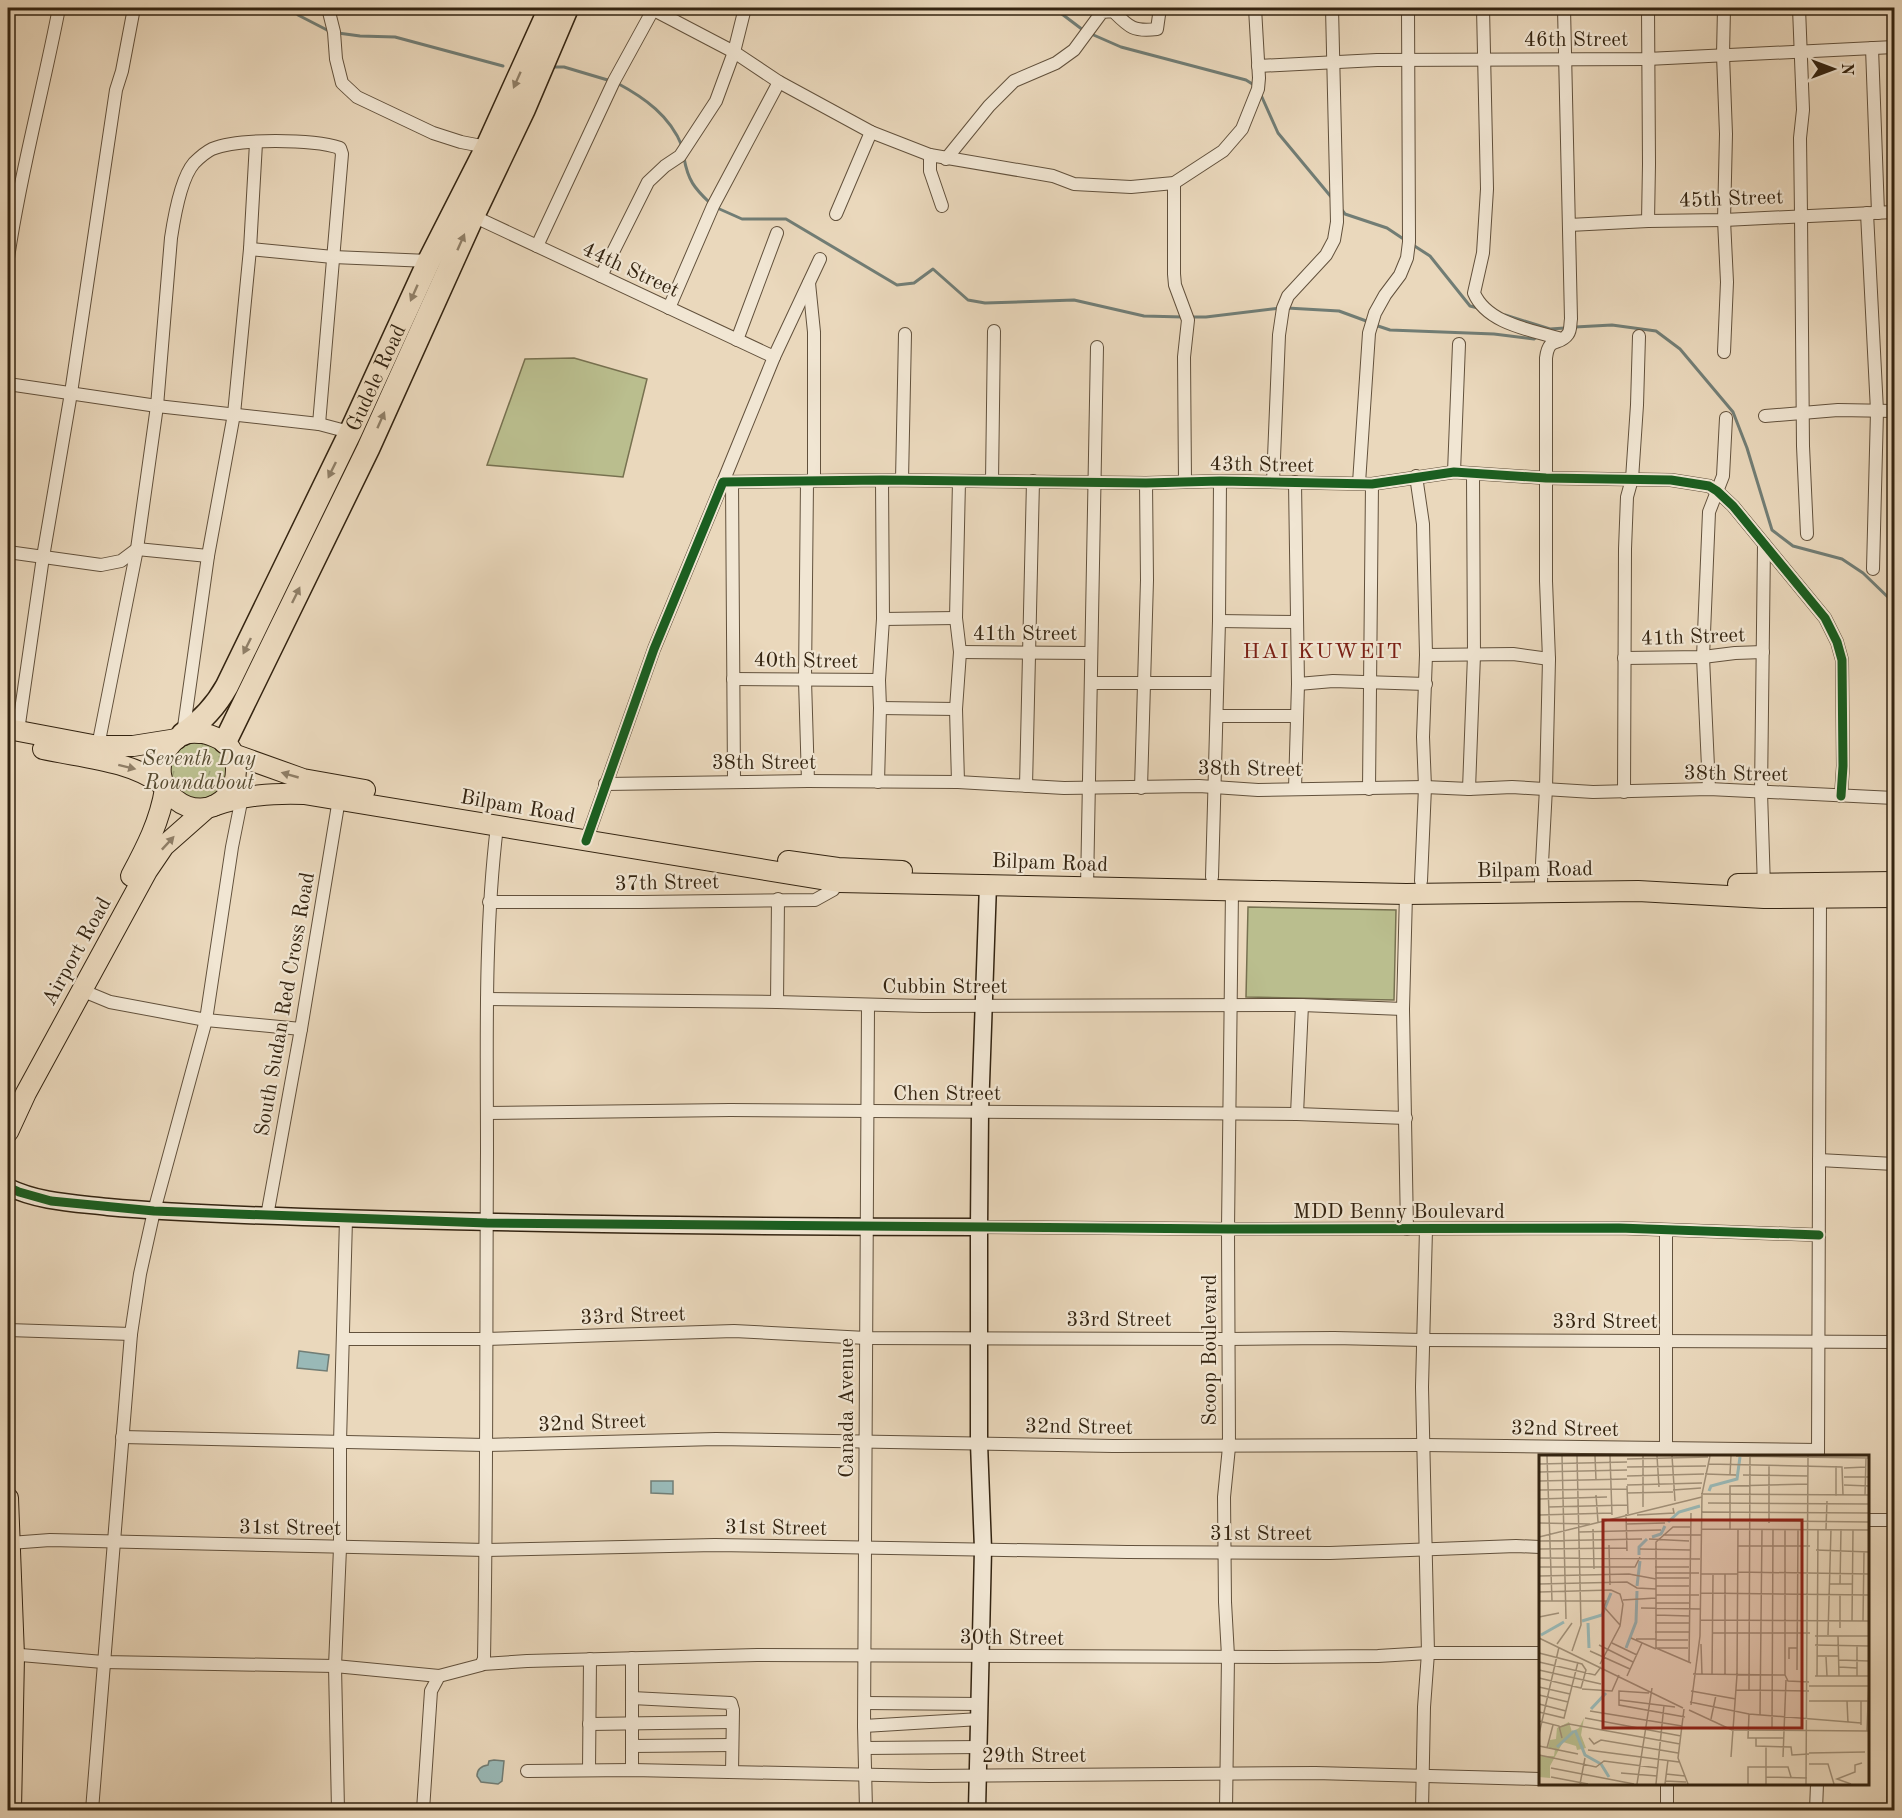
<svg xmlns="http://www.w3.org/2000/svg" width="1902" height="1818" viewBox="0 0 1902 1818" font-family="'Old Standard TT',serif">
	<defs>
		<pattern id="grass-tufts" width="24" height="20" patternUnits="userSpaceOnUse" patternTransform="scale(1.5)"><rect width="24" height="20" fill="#babe8e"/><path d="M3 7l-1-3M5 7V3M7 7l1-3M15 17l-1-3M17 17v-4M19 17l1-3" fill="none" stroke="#a0a379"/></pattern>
	</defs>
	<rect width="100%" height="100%" fill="#ead8bc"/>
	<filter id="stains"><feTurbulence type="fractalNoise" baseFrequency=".00333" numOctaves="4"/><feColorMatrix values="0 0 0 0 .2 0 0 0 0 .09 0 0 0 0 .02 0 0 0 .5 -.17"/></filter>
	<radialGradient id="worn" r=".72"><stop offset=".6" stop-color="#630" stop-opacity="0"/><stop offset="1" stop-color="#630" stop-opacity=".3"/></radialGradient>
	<circle fill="url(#grass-tufts)" stroke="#777150" stroke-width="1.5" cx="199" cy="770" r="29"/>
	<g fill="#babe8e" stroke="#777150" stroke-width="1.5">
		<path d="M574,358L647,379L623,477L487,465L525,359Z"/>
		<path d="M1248,907L1396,910L1394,1000L1246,997Z"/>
	</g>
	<g fill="#99b9b7" stroke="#717d75" stroke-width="1.5">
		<path d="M299,1351L329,1355L327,1371L297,1368Z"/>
		<path d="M651,1481H673V1494L651,1493Z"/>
		<path d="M494,1760L504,1761L502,1781L498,1784L481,1782L477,1776C477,1769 481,1766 488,1765L489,1761Z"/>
	</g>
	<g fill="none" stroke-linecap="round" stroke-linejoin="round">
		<g stroke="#717d75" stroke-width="3">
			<path d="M294,8L298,15L329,31"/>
			<path d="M1054,8L1083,30"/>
			<path d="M338,33L360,36L395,37L503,66"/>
			<path d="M1089,33L1121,47L1246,80L1254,85"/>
			<path d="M551,67H564L611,81"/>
			<path d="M617,83C645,98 670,116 682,146"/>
			<path d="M1261,95L1278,133L1332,198"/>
			<path d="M684,158C688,180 694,188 710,203"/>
			<path d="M715,207L742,219H786L897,285L914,283L933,269L968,300L985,303L1074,300L1144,316L1183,317"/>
			<path d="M1342,210L1345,214L1387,228L1405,240"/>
			<path d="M1413,245L1430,256L1470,306L1478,308"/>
			<path d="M1287,308L1339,311L1369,322"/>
			<path d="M1505,315L1550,329L1565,328"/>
			<path d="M1189,317H1206L1281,308"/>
			<path d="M1375,325L1390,330L1494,334L1534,339L1537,337"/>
			<path d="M1575,327L1612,325L1656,331L1680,349L1733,412L1747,448L1772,530L1793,546L1842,559L1863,573L1894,603"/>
		</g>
		<g stroke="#62513c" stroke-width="14">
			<g id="street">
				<path d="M328,8L334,32L336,59L342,83L357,97L433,133L461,142L487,147"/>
				<path d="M650,8L734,52L779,82L871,132L930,155L1053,176L1074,184L1131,187L1174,183L1223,151L1242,129L1258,89L1259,78L1255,8"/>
				<path d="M1483,8L1487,189L1483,253L1474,293C1487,324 1532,330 1561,339"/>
				<path d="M1648,8L1649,164L1648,221"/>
				<path d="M1724,8L1723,55L1726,134L1724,220L1727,282L1724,352"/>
				<path d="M1799,8L1803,110L1800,138L1801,215L1803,446L1807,534"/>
				<path d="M1872,48L1878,213"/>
				<path d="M1258,66L1377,60L1647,59L1894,47"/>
				<path d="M930,155V171L942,206"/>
				<path d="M946,159L989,106L1014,81L1056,63L1074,50L1102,12L1113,11C1129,27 1133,32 1157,29L1160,8"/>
				<path d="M1174,183V274L1175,285L1188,320L1184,357L1185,482"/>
				<path d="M1867,213L1877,411L1873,569"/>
				<path d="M836,214L871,132"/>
				<path d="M473,216L774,357"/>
				<path d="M1569,225L1648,221L1724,220L1894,212"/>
				<path d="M537,246L614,81L654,8"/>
				<path d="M250,249L333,257L429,261"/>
				<path d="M8,258C20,174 43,91 59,8"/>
				<path d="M601,276L648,182L665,166L680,156L716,101L734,52L745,8"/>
				<path d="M809,283L814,332V481"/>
				<path d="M669,308L713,206L779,82"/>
				<path d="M737,340L777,233"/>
				<path d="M8,384L157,406L319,424L353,433"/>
				<path d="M1765,416L1838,410L1894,411"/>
				<path d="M1454,472L1459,344"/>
				<path d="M1416,476L1423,524L1426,655L1423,737L1425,787L1421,881"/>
				<path d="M902,480L905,334"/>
				<path d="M992,481L994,331"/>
				<path d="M723,482L774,357L820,259"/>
				<path d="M732,482L734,780"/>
				<path d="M807,482L805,680L808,781"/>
				<path d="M1273,482L1279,335L1283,308L1288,296L1326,255L1334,240L1337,222L1332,8"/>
				<path d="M1359,483L1369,333L1375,313L1385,295L1400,275L1407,258L1409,242L1408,8"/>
				<path d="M8,552L101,565L121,561L137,549L208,556"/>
				<path d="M883,619L956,618"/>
				<path d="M1219,621L1297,622"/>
				<path d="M960,652L1091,653"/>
				<path d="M1426,655L1513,654L1549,659"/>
				<path d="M1624,658L1703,657L1735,653L1763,652"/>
				<path d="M733,679L879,680"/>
				<path d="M1091,683H1217"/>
				<path d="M1298,684L1333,681L1426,684"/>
				<path d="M880,708L956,709"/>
				<path d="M1217,716H1296"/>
				<path d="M18,731L43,557L71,393L116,90L122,71L134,8"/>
				<path d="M183,734L208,556L234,414L250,249L256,143"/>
				<path d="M98,746L137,549L157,406L171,238C174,218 181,178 194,163C199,158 206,152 212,149C239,138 312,139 340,148L342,154L319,424"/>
				<path d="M878,782L880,708L879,680L883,619L882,480"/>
				<path d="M958,782L956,709L960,652L956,618L959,481"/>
				<path d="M605,784L808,781L958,782L1064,788L1199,786L1258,790L1425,787L1469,789L1512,787L1593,792L1709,789L1894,798"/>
				<path d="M1026,786L1033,481"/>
				<path d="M1141,788L1147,580L1146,483"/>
				<path d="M1295,789L1298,684L1295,482"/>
				<path d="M1369,789L1372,484"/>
				<path d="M1469,789L1474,655L1473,474"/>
				<path d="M1709,789L1703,657L1709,512L1723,476L1726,418"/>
				<path d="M1624,792L1625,549L1627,497L1632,479L1637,405L1639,336"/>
				<path d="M586,841L654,649L723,482L882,480L1146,483L1220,481L1372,484L1454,472L1546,478L1671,480L1709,486L1717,491L1733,506L1825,618L1837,642L1842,660L1843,766L1841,796"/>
				<path d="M1212,877L1219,621L1220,481"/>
				<path d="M1541,882L1546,788L1549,659L1546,581V358C1549,335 1559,347 1568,334C1571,330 1570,324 1571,319L1564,8"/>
				<path d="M1087,888L1097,347"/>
				<path d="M1764,888L1761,792L1764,544"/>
				<path d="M1406,894L1403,1009L1407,1229"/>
				<path d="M489,902H642L815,900L833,890L839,882"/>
				<path d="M81,990L110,1002L206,1020L301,1029"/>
				<path d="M487,999L777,1002L923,1006L1302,1005L1403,1009"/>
				<path d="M777,1002L778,899"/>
				<path d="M487,1113L730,1110L1297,1114L1406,1118"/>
				<path d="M1297,1114L1302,1005"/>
				<path d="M1819,1160L1894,1164"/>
				<path d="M267,1216L301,1029L339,799"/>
				<path d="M979,1227L1228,1229L1619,1228L1819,1235"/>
				<path d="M1666,1230V1455"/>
				<path d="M8,1330L131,1334"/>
				<path d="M344,1339H486L734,1331L866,1338L1228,1339L1334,1338L1423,1340L1894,1342"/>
				<path d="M122,1437L486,1445L716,1439L1113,1446L1423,1445L1818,1450"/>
				<path d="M1818,1456L1820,897"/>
				<path d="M1868,1520H1894"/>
				<path d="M10,1543L50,1540L486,1550L715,1545L1127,1552L1330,1553L1516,1546L1540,1547"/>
				<path d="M9,1654L103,1662L335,1666L439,1676"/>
				<path d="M632,1658V1770"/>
				<path d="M483,1664L527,1661L757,1655L1275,1657L1378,1656L1428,1653H1540"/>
				<path d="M632,1698L731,1703L733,1710L732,1772"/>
				<path d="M865,1703L981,1704"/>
				<path d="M589,1724L732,1722"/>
				<path d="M864,1726L980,1719"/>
				<path d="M632,1746L732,1745"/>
				<path d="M865,1748L980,1747"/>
				<path d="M589,1770L590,1659"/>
				<path d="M527,1771L632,1770L930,1776L1315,1773L1540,1779"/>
				<path d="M92,1810L131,1334L140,1274L154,1211L206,1020L232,847L242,797"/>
				<path d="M338,1810L335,1666L340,1548V1442L346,1219"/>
				<path d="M423,1810L431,1691L439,1676L481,1665L484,1659C487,1490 486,1321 487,1152C487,1043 484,934 497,826"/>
				<path d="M866,1810L864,1726L868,1006"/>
				<path d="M1226,1810L1228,1656L1225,1602L1224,1497L1229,1447L1228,1229L1232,890"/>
				<path d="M1422,1810L1424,1707L1428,1653L1422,1387L1426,1229"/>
				<path d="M1667,1810V1784"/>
				<path d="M1816,1810L1817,1784"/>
				<path d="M1893,1810L1894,1674"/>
			</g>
		</g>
		<g stroke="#342411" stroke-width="19">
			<g id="secondary">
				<path d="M8,1187C39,1202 73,1203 108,1207C173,1213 238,1215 303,1217C528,1224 753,1227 979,1227"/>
				<path d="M977,1810L983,1549L979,1443V1227L980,1112L988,884"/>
			</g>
		</g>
		<g stroke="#342411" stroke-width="22">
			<g id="primary">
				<path d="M8,729L98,746H133L177,739"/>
				<path d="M203,733C210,735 219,738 224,742C240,754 239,782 227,796C195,831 141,786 168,748C172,743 179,735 185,734C190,732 198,733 203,733Z"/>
				<path d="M43,749C84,758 129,760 163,785"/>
				<path d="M233,754L303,779L365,790"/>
				<path d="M213,806C246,795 270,793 304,794L839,882L1406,894L1638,891L1764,898L1894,897"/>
				<path d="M788,861L838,868L902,871"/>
				<path d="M131,876C146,848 160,821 165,789"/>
				<path d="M1738,884L1894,882"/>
				<path d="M8,1132L26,1093L147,871L164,846L207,808"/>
				<path d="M8,1498L14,1656L11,1810"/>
			</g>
		</g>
		<g stroke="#342411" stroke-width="25">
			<g id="highway">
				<path id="s1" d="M183,734C202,721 216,706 227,686L351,431L429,261L487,147L550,8"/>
				<path d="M225,742L368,449L473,216L524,109L567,8"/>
			</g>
		</g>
		<use href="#street" stroke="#f1e6d3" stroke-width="12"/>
		<use href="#secondary" stroke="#f1e6d3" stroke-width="16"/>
		<use href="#primary" stroke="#ead8bc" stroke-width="20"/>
		<use href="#highway" stroke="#ead8bc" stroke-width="22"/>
		<g stroke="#f1e6d3" stroke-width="13">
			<g id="cycleway">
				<path d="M586,841L654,649L723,482L882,480L1146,483L1220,481L1372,484L1454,472L1546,478L1671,480L1709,486L1717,491L1733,506L1825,618L1837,642L1842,660L1843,766L1841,796"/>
				<path d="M8,1187L19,1192L51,1201L154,1211L487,1223L1228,1229L1619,1228L1819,1235"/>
			</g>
		</g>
		<use href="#cycleway" stroke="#1b5e20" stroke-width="9"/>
	</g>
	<defs><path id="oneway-solid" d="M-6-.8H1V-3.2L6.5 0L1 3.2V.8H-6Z" transform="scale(1.5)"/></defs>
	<g fill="#8f7e66">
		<use href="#oneway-solid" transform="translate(517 80) rotate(114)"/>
		<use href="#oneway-solid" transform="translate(461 242) rotate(-66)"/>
		<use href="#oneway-solid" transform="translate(414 293) rotate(114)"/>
		<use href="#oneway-solid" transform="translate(381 420) rotate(-66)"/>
		<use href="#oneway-solid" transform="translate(332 470) rotate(116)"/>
		<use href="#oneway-solid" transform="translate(296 595) rotate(-64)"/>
		<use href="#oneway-solid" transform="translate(247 646) rotate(116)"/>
		<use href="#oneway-solid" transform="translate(127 767) rotate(14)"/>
		<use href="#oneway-solid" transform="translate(290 775) rotate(-164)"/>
		<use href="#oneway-solid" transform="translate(168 843) rotate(-47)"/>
	</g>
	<g text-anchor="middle" stroke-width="4.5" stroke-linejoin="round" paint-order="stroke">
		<g font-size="21" fill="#342411" stroke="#f1e6d3">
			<text x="1576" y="46">46th Street</text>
			<text transform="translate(1731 198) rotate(-2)" y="7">45th Street</text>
			<text transform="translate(631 269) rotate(25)" y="7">44th Street</text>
			<text dy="7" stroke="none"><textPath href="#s1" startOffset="408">Gudele Road</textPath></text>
			<text transform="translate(1262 464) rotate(1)" y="7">43th Street</text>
			<text x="1025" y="640">41th Street</text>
			<text transform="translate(1693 636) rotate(-2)" y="7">41th Street</text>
			<text transform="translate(806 660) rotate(1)" y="7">40th Street</text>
			<text x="764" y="769">38th Street</text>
			<text transform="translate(1250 768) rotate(1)" y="7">38th Street</text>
			<text transform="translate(1736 773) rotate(1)" y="7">38th Street</text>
			<text transform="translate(518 806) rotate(10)" y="7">Bilpam Road</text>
			<text transform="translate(1050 862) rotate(2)" y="7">Bilpam Road</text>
			<text transform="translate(1535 869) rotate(-1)" y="7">Bilpam Road</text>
			<text transform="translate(667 882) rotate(-1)" y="7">37th Street</text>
			<text transform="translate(76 951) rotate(-61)" y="7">Airport Road</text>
			<text x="945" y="993">Cubbin Street</text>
			<text transform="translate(284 1004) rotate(-80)" y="7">South Sudan Red Cross Road</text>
			<text x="947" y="1100">Chen Street</text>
			<text x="1399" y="1218">MDD Benny Boulevard</text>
			<text transform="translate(633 1315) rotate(-2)" y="7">33rd Street</text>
			<text x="1119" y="1326">33rd Street</text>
			<text x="1605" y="1328">33rd Street</text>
			<text transform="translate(1209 1350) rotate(-90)" y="7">Scoop Boulevard</text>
			<text transform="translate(846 1408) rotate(-90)" y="7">Canada Avenue</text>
			<text transform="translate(592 1422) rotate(-2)" y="7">32nd Street</text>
			<text transform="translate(1079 1426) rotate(1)" y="7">32nd Street</text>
			<text transform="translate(1565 1428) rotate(1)" y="7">32nd Street</text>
			<text transform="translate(290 1527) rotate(1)" y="7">31st Street</text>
			<text transform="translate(776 1527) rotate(1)" y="7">31st Street</text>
			<text x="1261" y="1540">31st Street</text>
			<text transform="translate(1012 1637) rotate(1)" y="7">30th Street</text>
			<text x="1034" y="1762">29th Street</text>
		</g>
		<g font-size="21" font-style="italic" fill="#564a30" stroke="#f1e6d3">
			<text x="199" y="765">Seventh Day<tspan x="199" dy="24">Roundabout</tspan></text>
		</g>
		<g font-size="22" letter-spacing="1.5" fill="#7a1f14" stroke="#f1e6d3">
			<text x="1323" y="658">HAI KUWEIT</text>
		</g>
	</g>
	<g transform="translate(1539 1455)">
		<rect width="330" height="330" fill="#ead8bc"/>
		<path d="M45,263L42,280L47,293L38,295L37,291L24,287L11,311V323L0,322L1,301H15L16,294L9,293L11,285L17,284L18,273L30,267L33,277L40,273Z" fill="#babe8e"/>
		<path fill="none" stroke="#99b9b7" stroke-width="3" d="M170,36L172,31L198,24L201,2M129,67L140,57L161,51M113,82L122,79L126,71M100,100V92L108,84M98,131L101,106M43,166L63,160L72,138M49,168L50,193M2,180L25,167M87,193L97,167L98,136M52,254L67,238M36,275L46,300L62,309L70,322M18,292L35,276"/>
		<path fill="none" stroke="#a19078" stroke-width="1.5" d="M8,1L13,146M23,1L27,164M56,1L57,25M71,1L73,60M104,1V52M118,1L120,32M133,1L136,46M197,1L330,3M88,4L169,2M0,9L88,7M169,9L303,12L304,40M88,12L167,11M305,13L327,12M0,17L88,15M166,19L197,20M191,19L192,1M204,20L269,21M88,21L165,19M305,22H330M0,26L88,24M88,30L163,28M305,30L330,31M88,31L89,59M0,35L88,34M134,35L162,33M88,38L134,37M162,39L330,40M57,40L59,67M326,40L327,3M297,41V11M0,44L68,42M169,48L330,49M9,52L89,50M162,57L330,58M87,59L88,96M0,60L73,58M98,60L135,58L134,53M162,65L330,67M0,68L51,69M230,68V11M87,69L126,68M54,74L55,114M162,74L330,75M191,74V31L269,29M246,74V220M287,74L288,46M40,77L122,75M124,80H162M0,82L163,42M110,84L150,86M0,86L103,84M70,90L71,130M199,91H271M0,94L88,93M101,94L151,95M277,95L330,97M0,103L161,104M0,112H96L101,102M116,112H150M198,117L330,119M116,118H160M162,119H198M0,121L90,119L117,124M117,123H150M0,129L88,127L98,133L117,134M290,129H313M301,129L302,74M117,131H150M0,137L72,135L81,139L84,149L81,171L61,209M161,138L330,140M117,140H160M301,140V173M84,145L117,143M0,146H67L65,152L81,170M117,148H150M102,153L161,154M117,160L150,161M0,162L20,158M161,165L330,166M313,166L314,75M324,166L325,97M117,168H150M116,177H150M174,178H271M289,180L292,74M276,181H330M299,181L300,221M0,183L144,253M92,183L117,194M97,184H117M117,185H149M73,188L98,200M18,189L33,168M162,189L163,220M60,190L94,207M276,190L330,191M318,190V221M117,193V87L134,72H151M117,193L152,208M117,193H149M33,196L42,170L38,1M51,196L91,214M0,198L43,209L47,215L42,233L0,223M278,201H300M287,202L288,221M250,204V193H258M300,205L330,206M0,207L56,220L62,212M150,207L152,58M300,212L318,213M0,215L62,229M258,215L259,74M154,219L246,220L249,226L270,227M173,220L174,120M186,220V119M88,221L103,188M276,221H330M278,221L279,74M270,231H330M0,232L31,239M43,234L73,236L80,220M197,235L270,236M210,235L211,1M152,236L197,244M110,238L80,236V250L146,262M0,240L29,247M80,245L136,252M270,246H330M308,246L309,268M151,247L210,259L322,268M0,249L27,256M152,250L161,181L163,39L171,1M145,254L139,303L149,329M150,255L193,275L330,276M51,256L143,271M0,257L25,263L39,207M210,259L209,283H244M221,260L223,74M46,263L142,281M172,264L177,240M0,266L20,271L23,283M322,270V246M21,272L30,269L141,289M233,272L234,74M328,276L330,223M0,279L20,192M50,283L55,289L62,285L139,298M217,283V291L252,292L253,300L270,299M0,291L39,299M8,293L14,270M49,295L140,307M270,298L326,297M0,300L57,312L65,306L119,313M192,302L198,220L199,74M244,302L247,225M270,309H289L295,329M12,313L95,329M82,318L118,321M127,319L146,321M12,322L49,329M227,322L268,323M126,326L147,327M41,329L46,303M98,329L113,233M117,329L125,250M126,329L129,305M209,329V312H249L252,322M227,329V291M267,329L269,1M312,329L298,324L316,317V310L323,308"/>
		<path fill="#8f2418" fill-opacity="0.15" stroke="#8f2418" stroke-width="3" d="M64,65H263V273H64Z"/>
		<rect width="330" height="330" fill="none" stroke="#342411" stroke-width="3"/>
	</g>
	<rect width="1902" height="1818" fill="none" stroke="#ead8bc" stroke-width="30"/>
	<rect x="9" y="9" width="1884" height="1800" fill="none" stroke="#342411" stroke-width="3"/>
	<rect x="15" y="15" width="1872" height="1788" fill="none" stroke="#342411" stroke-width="1.5"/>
	<g transform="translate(1833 69) rotate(90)" stroke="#f1e6d3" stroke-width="4.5" paint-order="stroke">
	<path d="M0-4.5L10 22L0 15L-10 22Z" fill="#342411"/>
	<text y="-9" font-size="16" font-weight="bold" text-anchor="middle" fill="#342411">N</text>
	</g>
	<rect width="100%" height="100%" filter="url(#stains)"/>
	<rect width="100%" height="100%" fill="url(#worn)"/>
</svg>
